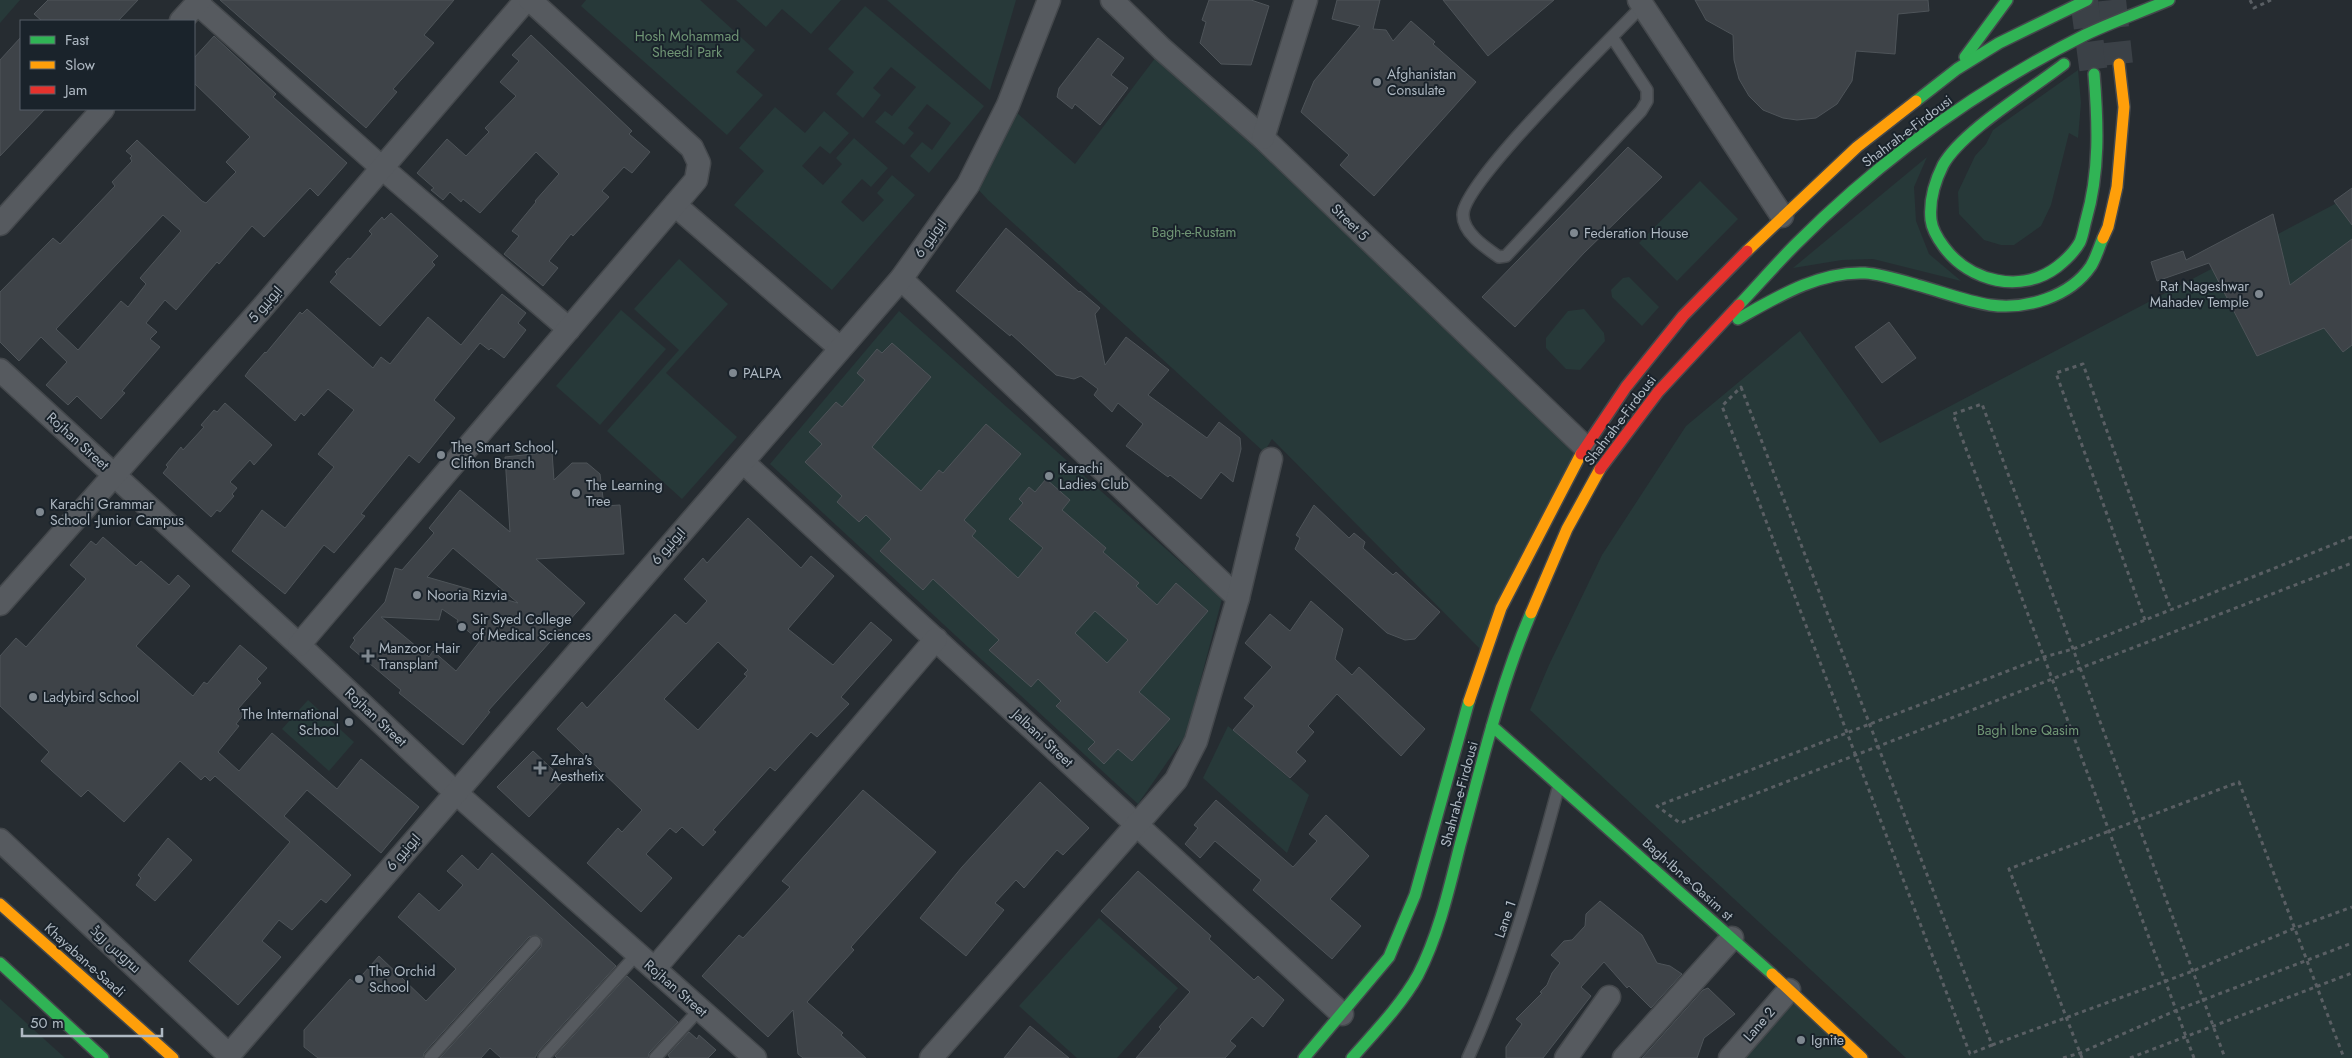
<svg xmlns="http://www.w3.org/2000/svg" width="2352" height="1058" viewBox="0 0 2352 1058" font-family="Jost,Cairo,sans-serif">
	<rect width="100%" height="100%" fill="#262c31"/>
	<g fill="#273939">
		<path d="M0,0H20L0,23Z"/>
		<path d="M586,0H700L755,50L736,72L763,95L727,135L581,6Z"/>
		<path d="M736,0H841L811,34L782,9L766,27Z"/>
		<path d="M887,0H1016L990,90Z"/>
		<path d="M865,6L984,106L929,173L910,156L922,142L932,150L951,123L927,104L908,128L914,133L904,145L875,122L885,111L892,116L916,87L891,67L873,88L881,95L863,118L836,94L854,72L828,49Z"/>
		<path d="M1162,49L1585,448L1485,654L1272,439L1264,452L988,200L975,186L1016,112L1075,164Z"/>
		<path d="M2078,70L2081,103L2078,138L2069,133L2051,205L2041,226L2014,245H2001L1984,240L1959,214L1958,192L1975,156L1986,144L1993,130Z"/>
		<path d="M775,107L805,133L824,111L849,133L830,154L820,146L802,166L823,185L842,164L836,158L854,138L888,168L871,187L862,179L841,202L863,222L884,200L877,193L892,175L915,195L832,290L734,205L764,171L739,148Z"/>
		<path d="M1927,157L1914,187L1916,221L1929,254L1961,281L1873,259L1842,260L1793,268Z"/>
		<path d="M1700,181L1738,219L1677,281L1639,243Z"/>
		<path d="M2352,195V1058H1906L1530,710L1549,665L1602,555L1686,426L1800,331L1880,443Z"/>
		<path d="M679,259L728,304L666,373L737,437L682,499L607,431L679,350L634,309Z"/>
		<path d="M1629,277L1659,307L1642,326L1612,297L1611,290L1623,278Z"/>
		<path d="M1584,309L1604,333L1605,341L1580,370L1566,369L1546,348V338L1568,311Z"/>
		<path d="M621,310L666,349L600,425L556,386Z"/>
		<path d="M899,311L1222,599L1186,735L1138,804L770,464Z"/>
		<path d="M308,700L354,742L329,771L282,729Z"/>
		<path d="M1228,726L1309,795L1287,853L1203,778Z"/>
		<path d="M1099,918L1178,988L1117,1058H1077L1019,1006Z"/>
		<path d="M1797,998L1862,1058H1743Z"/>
		<path d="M0,999L65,1058H0Z"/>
	</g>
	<g fill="#3e4348" stroke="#4e5459" fill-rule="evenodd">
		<path d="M48,0H138L118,21H42L34,14Z"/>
		<path d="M220,0H454L424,35L434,43L393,89L397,92L366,128Z"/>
		<path d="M1209,0H1251L1269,6L1251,65L1221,64L1200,43L1206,22L1202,20Z"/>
		<path d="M1337,0H1380L1373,29L1386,30L1393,41L1411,21L1435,42L1433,44L1476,82L1374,196L1340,165L1349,155L1301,112L1314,81L1360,26L1332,19Z"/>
		<path d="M1443,0H1554L1488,56Z"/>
		<path d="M1695,0H1928L1929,11L1898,14L1895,54L1856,51L1852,81L1837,104L1816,118L1797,120L1783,118L1763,110L1749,96L1739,79L1734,60L1733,35L1706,20Z"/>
		<path d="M531,35L632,131L629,134L650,152L632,173L624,167L602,191L609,197L573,236L571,234L549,261L558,268L543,286L504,254L519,236L512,231L536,202L535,201L559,174L536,152L480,213L463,199L461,202L450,192L443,200L431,190L434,188L417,173L447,139L466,156L489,132L485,128L516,96L500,82L519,61L512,55Z"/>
		<path d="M214,36L276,94L273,97L347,163L318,196L310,188L264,237L252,226L219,264L217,262L176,310L165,300L146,323L157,332L150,339L160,347L122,391L125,393L101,419L77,396L68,405L46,385L67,362L41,337L19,361L0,342V292L53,238L60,244L115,186L112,182L132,161L130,158L132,156L126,151L137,140L202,201L206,203L236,172L226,162L250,137L194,83V58ZM163,215L181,231L140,278L146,284L128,307L121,301L78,350L56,329Z"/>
		<path d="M21,37V109H45L0,156V60Z"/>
		<path d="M1098,38L1124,58L1111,75L1128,88L1100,125L1075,104L1072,109L1057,97L1059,88Z"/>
		<path d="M1628,147L1662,177L1584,253L1515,327L1482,297Z"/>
		<path d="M2352,188V225L2334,201Z"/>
		<path d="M391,213L438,256L432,262L435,265L380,326L330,282L337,274L335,272L348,258L350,259L372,234L369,231L382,217L384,220Z"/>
		<path d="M2273,214L2290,285L2352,239V345L2343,352L2324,328L2257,356L2209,263L2157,281L2151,262L2183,251L2186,260Z"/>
		<path d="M1006,228L1079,292L1080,291L1100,308L1095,314L1105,365L1126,337L1169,370L1148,395L1207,438L1219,422L1240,438L1241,449L1233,482L1221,472L1201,499L1170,475L1168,477L1126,446L1143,424L1118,403L1112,412L1094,395L1098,389L1081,376L1074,379L1056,375L1011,334L1010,336L956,291Z"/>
		<path d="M502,294L526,313L518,323L526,330L504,358L491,348L489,350L480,343L434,400L455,418L419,463L409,455L361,514L365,516L334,553L324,545L285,594L232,551L262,510L285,528L334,467L318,454L354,410L328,389L304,416L301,413L295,421L245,376L250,369L265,352L266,353L300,312L302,314L307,309L373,368L381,357L390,364L428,317L461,345Z"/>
		<path d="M1889,322L1916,358L1882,383L1855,347Z"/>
		<path d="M892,343L931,377L872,447L921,491L939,470L943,473L986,424L1021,454L964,520L976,531L972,536L1018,578L1043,548L1009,519L1023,503L1019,499L1029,487L1035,492L1046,479L1070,500L1062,510L1106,548L1103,552L1139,583L1136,586L1157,605L1176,583L1208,611L1139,692L1170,719L1132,761L1118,749L1104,764L1088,749L1095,742L1056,706L1061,701L1038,679L1031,687L989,650L999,640L933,579L923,590L880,551L891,539L866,515L859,522L837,502L842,496L805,462L822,444L809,432L836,402L842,407L865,380L857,373L877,349L882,353ZM1095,611L1128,640L1107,663L1075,633Z"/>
		<path d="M225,403L272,445L254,465L250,460L230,482L237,488L232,494L234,496L220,512L217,510L211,517L163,473L168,467L166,465L181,447L183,450L204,427L201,425L214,410L217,412Z"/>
		<path d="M552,452L554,480L572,463H587L600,474L604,506L620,505L624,554L536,559L585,603L488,711L490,712L463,745L399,693L401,690L350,647L355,640L353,638L385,602L395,568L402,570L434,533L429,528L460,490L510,532L505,457ZM453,548L518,603L427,577ZM442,609L458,620L457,622L480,641L456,671L433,651L429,657L381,617L439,620Z"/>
		<path d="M1314,505L1349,538L1354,533L1365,542L1363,548L1393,575L1396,572L1440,612L1415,639L1405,640L1387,633L1295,549L1300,538L1296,535Z"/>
		<path d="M748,518L801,568L811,556L834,576L788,629L833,665L871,622L892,640L841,697L849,704L817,737L811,732L775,771L770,767L713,830L716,832L703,846L682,827L676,833L670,828L646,854L672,878L641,912L587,863L618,828L622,832L642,810L557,729L582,702L587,708L675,614L686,624L707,601L684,579L703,558L707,563ZM718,642L748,670L744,674L747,676L698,730L664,699Z"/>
		<path d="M103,537L136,566L141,561L169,585L178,575L190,586L136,646L193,696L204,682L207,684L240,645L267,668L257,679L261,683L238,709L244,714L236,724L239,726L218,752L239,771L272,733L337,789L361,759L419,807L381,853L307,790L284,816L351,875L326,903L321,899L292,930L279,920L262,941L281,957L238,1005L189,961L290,842L215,776L210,781L205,776L201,780L180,761L124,822L88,790L81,797L41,761L49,752L0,706V656L16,638L26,647L86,579L70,565L91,541L96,545Z"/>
		<path d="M1311,601L1343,629L1335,659L1352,675L1359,667L1425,729L1401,756L1337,694L1308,726L1314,732L1296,752L1306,761L1290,778L1233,730L1254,706L1244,698L1272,667L1245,643L1270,614L1290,631Z"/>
		<path d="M533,751L564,780L529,817L497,787Z"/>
		<path d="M1040,782L1089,828L1063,855L1057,850L1024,888L1016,880L995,903L1004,910L966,956L920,918L962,867Z"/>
		<path d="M863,790L936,852L851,947L854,950L807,1002L843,1033L841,1035L866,1058H803L798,1054L793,1010L768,1037L702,976L739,935L743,938L790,887L782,881Z"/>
		<path d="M1216,800L1293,867L1317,841L1309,834L1326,815L1369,856L1330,899L1361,926L1332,959L1253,890L1261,880L1215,841L1200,858L1185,844L1198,828L1194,825Z"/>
		<path d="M168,838L192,860L155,901L136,885L141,878L138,875Z"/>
		<path d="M492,853L616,966L538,1052L535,1058H501L490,1048L481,1058H440L541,947L542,939L536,935L529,937L424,1053L423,1058H318L304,1047V1030L350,979L355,983L379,956L426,1001L456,969L398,917L419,893L439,911L463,885L447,871L462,855L478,870Z"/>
		<path d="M1138,871L1211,936L1209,939L1254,980L1258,976L1284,1000L1263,1027L1252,1017L1230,1041L1236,1046L1225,1058H1136L1161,1029L1159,1027L1190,992L1101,911Z"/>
		<path d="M1600,901L1642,935L1657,963L1670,966L1682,974L1651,1008L1629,986L1627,988L1604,962L1581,987L1591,996L1543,1058H1506V1047L1522,1024L1516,1019L1542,993L1540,992L1547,985L1552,973L1560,963L1551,955L1564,941L1572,940L1585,926L1586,914Z"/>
		<path d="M627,976L678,1022L649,1053L648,1058H557L555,1056Z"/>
		<path d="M1708,988L1735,1014L1704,1038L1697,1058H1642L1703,990Z"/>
		<path d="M1030,1026L1069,1058H1004Z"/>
		<path d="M689,1032L697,1039L699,1035L716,1050L708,1058H670L668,1055Z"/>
	</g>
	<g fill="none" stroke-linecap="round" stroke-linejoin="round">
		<g stroke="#3b4147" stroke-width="28" stroke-dasharray="28 14" stroke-linecap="butt">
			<path d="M2084,0L2094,74"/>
			<path d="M2112,0L2119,64"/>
		</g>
		<g stroke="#44484c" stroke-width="14">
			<g id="lane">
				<path d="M1612,37L1647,90V101L1641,111L1506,256L1499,257C1486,248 1463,233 1463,215C1462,183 1613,37 1643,5"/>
				<path d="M544,1057L637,954"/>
				<path d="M430,1058L535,942"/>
				<path d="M655,1058L700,1009"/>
				<path d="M1468,1058C1508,970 1534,878 1559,785"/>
			</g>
		</g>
		<g stroke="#44484c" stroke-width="25">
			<g id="street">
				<path d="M1112,0L1162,49L1263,138L1585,447"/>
				<path d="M1639,0L1782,216"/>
				<path d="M197,3L381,167L569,329"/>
				<path d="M181,21L200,0"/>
				<path d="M1263,138L1306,0"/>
				<path d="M675,205L840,348"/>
				<path d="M0,224L103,109"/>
				<path d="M901,279L1238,598"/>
				<path d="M0,370L299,645L455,792L755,1058"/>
				<path d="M743,462L1342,1014"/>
				<path d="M0,604L262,308L526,0"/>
				<path d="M299,645L696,180L699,163L692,148L530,0"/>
				<path d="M0,840L229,1055L901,279L968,185L1008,105L1049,0"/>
				<path d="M655,968L936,639"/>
				<path d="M931,1058L1176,780L1196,741L1238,598L1271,459"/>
				<path d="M1566,1058L1609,997"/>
				<path d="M1624,1058L1732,938"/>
				<path d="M1730,1058L1789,990"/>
			</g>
		</g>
		<g stroke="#44484c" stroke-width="14">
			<g id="fast">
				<path d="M1965,57L2007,0"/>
				<path d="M2064,64C2031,90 1962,131 1943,165C1935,181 1929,201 1931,220C1932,229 1938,239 1944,247C1970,282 2021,294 2057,267C2066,260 2075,251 2080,242C2083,235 2084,227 2086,220C2100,172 2098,123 2094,74"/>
				<path d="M1916,101L1957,69L1999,43L2087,0"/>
				<path d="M1739,305C1758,285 1776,264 1796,244C1880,160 1979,88 2085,35C2112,22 2141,12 2169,0"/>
				<path d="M1738,319C1777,297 1819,271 1865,273C1881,274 1900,280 1917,285C1940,291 1965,301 1990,305C2026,310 2070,297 2091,266C2096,258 2099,247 2103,238"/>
				<path d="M1492,726L1772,974"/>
				<path d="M0,963L103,1058"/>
				<path d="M1304,1058L1389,957L1415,895L1469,701"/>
				<path d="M1352,1058C1374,1033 1402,1004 1418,975C1439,934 1449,889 1460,845C1481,767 1499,688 1531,613"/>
			</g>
		</g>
		<g stroke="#44484c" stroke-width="14">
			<g id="slow">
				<path d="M2103,238L2108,227L2117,187L2124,107L2119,64"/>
				<path d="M1747,251L1857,147L1916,101"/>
				<path d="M1531,613L1567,529L1600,469"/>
				<path d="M1469,701L1501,608L1581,454"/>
				<path d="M0,904L173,1058"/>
				<path d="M1772,974L1862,1058"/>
			</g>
		</g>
		<g stroke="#44484c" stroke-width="14">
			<g id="jam">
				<path d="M1581,454L1626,387L1683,316L1747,251"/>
				<path d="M1600,469L1658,392L1739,305"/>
			</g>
		</g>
		<g stroke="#5a5f64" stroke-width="3" stroke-dasharray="4 4" stroke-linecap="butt">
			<path d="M2250,0L2254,8L2271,0"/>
			<path d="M1741,387L1992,1045L1970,1054L1722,406Z"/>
			<path d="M2352,537L2073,649L2044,657L1657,806L1680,823L2352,563"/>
			<path d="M2145,620L2056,373L2083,364L2171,610"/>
			<path d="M1992,1045L2193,971L2295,928L2352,907"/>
			<path d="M2063,1058L2080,1053L2177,1010L2352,943"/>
			<path d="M2082,1058L2009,869L2239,782L2344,1058"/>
			<path d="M2130,1058L2352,973"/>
			<path d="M2194,1058L1953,414L1982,404L2225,1058"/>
		</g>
		<use href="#lane" stroke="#565a5f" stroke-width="11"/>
		<use href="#street" stroke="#565a5f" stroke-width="22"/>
		<use href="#fast" stroke="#30b455" stroke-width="11"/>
		<use href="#slow" stroke="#ff9f0a" stroke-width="11"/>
		<use href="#jam" stroke="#e5322d" stroke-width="11"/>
	</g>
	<g fill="#7f8890" stroke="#1a232b" stroke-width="2">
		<circle cx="1377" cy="82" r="5"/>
		<circle cx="1574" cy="233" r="5"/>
		<circle cx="2259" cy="294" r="5"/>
		<circle cx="733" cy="373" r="5"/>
		<circle cx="441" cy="455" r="5"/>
		<circle cx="1049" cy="476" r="5"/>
		<circle cx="576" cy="493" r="5"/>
		<circle cx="40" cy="512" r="5"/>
		<circle cx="417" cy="595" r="5"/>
		<circle cx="462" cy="627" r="5"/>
		<path d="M365.5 648.5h5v5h5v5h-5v5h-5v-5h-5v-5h5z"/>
		<circle cx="33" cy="697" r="5"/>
		<circle cx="349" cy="722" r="5"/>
		<path d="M537.5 760.5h5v5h5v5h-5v5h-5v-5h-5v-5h5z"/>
		<circle cx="359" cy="979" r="5"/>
		<circle cx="1801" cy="1040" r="5"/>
	</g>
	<g text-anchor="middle" stroke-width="4" stroke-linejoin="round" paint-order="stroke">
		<g font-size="14" fill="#709675" stroke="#1a232b">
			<text x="687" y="41">Hosh Mohammad<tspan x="687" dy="16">Sheedi Park</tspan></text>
			<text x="1194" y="237">Bagh-e-Rustam</text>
			<text x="2028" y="735">Bagh Ibne Qasim</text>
		</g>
		<g font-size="14" fill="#afb9c3" stroke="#1a232b" text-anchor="start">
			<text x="1387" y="79">Afghanistan<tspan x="1387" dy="16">Consulate</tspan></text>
			<text x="1584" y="238">Federation House</text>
			<text x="2249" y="291" text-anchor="end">Rat Nageshwar<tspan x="2249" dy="16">Mahadev Temple</tspan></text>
			<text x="743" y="378">PALPA</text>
			<text x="451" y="452">The Smart School,<tspan x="451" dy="16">Clifton Branch</tspan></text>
			<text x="1059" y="473">Karachi<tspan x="1059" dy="16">Ladies Club</tspan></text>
			<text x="586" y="490">The Learning<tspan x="586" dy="16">Tree</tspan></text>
			<text x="50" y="509">Karachi Grammar<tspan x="50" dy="16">School -Junior Campus</tspan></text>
			<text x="427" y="600">Nooria Rizvia</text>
			<text x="472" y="624">Sir Syed College<tspan x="472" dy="16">of Medical Sciences</tspan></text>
			<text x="379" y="653">Manzoor Hair<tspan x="379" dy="16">Transplant</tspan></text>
			<text x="43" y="702">Ladybird School</text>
			<text x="339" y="719" text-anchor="end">The International<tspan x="339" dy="16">School</tspan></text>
			<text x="551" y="765">Zehra's<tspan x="551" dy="16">Aesthetix</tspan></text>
			<text x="369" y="976">The Orchid<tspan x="369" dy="16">School</tspan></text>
			<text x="1811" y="1045">Ignite</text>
		</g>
		<g font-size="14" fill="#afb9c3" stroke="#1a232b">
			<text transform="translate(1907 131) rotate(-37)" y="5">Shahrah-e-Firdousi</text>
			<text transform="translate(1350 222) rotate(44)" y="5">Street 5</text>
			<text transform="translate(930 238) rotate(-54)" y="5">ایونیو 6</text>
			<text transform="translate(265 304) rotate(-49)" y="5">ایونیو 5</text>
			<text transform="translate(1620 420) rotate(-53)" y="5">Shahrah-e-Firdousi</text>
			<text transform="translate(78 441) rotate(42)" y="5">Rojhan Street</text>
			<text transform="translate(668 546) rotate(-49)" y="5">ایونیو 6</text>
			<text transform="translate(376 717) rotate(43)" y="5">Rojhan Street</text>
			<text transform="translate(1043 738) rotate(43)" y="5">Jalbani Street</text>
			<text transform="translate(1459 794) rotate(-75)" y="5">Shahrah-e-Firdousi</text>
			<text transform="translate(403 852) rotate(-49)" y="5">ایونیو 6</text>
			<text transform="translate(1688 879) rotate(42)" y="5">Bagh-Ibn-e-Qasim st</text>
			<text transform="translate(1505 919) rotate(-71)" y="5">Lane 1</text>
			<text transform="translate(116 949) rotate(43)" y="5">سروس روڈ</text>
			<text transform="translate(85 960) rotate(42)" y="5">Khayaban-e-Saadi</text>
			<text transform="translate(676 988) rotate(41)" y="5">Rojhan Street</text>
			<text transform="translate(1759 1024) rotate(-49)" y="5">Lane 2</text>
		</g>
	</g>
	<rect x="20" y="20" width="175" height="90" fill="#1a232b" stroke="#565f68"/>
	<rect x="30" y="36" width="25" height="8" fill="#30b455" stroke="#565f68"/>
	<text x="65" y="45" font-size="15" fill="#afb9c3">Fast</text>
	<rect x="30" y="61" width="25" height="8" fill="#ff9f0a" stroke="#565f68"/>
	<text x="65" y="70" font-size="15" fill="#afb9c3">Slow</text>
	<rect x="30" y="86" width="25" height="8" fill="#e5322d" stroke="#565f68"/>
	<text x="65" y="95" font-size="15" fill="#afb9c3">Jam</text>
	<path d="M22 1028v8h140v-8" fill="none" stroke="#afb9c3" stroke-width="2.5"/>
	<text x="30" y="1028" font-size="15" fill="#afb9c3" stroke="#1a232b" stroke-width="4" paint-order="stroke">50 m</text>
</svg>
